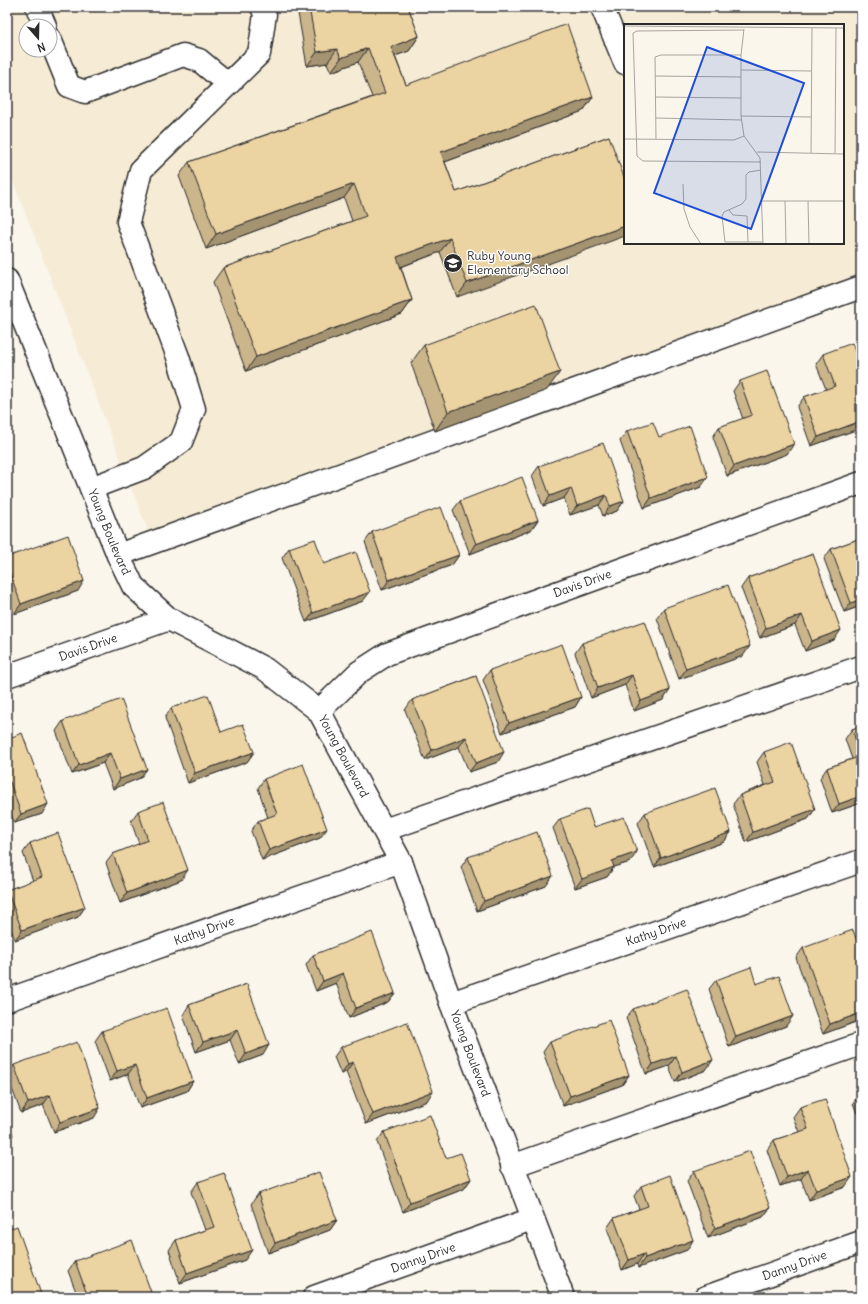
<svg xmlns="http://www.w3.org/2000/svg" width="868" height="1304" viewBox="0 0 868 1304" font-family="Delius,sans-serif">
	<rect width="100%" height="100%" fill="#fbf6ec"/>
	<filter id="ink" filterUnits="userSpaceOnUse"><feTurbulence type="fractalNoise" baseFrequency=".025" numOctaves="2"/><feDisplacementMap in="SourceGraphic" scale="8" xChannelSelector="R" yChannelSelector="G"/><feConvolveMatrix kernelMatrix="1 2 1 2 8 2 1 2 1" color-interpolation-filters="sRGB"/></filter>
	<g filter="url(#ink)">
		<path fill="#f6ecd6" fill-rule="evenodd" d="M7,7H861V283L151,539L7,166ZM625,25H843V243H625ZM26,26H50V50H26Z"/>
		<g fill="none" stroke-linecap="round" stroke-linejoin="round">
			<g stroke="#2b2b2b" stroke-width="25">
				<g id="minor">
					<path d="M37,7L45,26"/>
					<path d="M602,7L625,63"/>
					<path d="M50,39L69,86L85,92L183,55L199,60L228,84"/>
					<path id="s1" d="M7,280L118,555L133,586L169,619L265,669L319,711L401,862L451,1003L563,1297"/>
					<path d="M91,488L144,468L181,442L194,409L178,357L128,222L141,170L259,54L265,14L262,7"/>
					<path d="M118,555L861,287"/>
					<path id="s2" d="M7,676L169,619"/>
					<path id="s3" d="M319,711L359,672L387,654L861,483"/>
					<path d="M384,830L861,667"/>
					<path id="s4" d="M7,1000L401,862"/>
					<path id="s5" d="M451,1003L861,861"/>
					<path d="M512,1166L861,1044"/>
					<path id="s6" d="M314,1297L532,1219"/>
					<path id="s7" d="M706,1297L861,1242"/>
				</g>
			</g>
			<use href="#minor" stroke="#fff" stroke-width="22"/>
		</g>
		<g fill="#cbb58b" stroke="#2b2b2b">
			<path d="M297,7H408L419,36L409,51L395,56L406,85L593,97L583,111L445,162L456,192L609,136L457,297L440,252L401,267L412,300L402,314L246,371L213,282L223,268L352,221L344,198L206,249L179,176L189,162L372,97L358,62L331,72L327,63L307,66Z"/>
			<path d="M424,345L547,390L435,431L411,363Z"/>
			<path d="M823,354L861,367V428L811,446L797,407L804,397L826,389L816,364Z"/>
			<path d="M740,381L787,454L727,476L713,437L719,427L743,419L733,391Z"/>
			<path d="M627,431L701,487L644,508L620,441Z"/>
			<path d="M539,466L624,501L617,511L603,516L599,505L570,515L564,498L543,506L532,476Z"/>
			<path d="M460,501L531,530L470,554L453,510Z"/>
			<path d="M372,532L459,555L452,565L382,590L365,542Z"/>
			<path d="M861,538V606L844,612L824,559L831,549Z"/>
			<path d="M289,548L324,564L363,601L306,622L282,558Z"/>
			<path d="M813,554L834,640L805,651L795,625L760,638L741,588L748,578Z"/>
			<path d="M7,557L78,591L14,614L7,593Z"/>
			<path d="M664,608L743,656L679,679L657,618Z"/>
			<path d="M582,643L670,690L663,700L634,711L625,685L591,698L575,653Z"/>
			<path d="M490,670L581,697L575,707L502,733L483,680Z"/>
			<path d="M476,676L498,762L469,772L459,747L425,760L405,710L412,700Z"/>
			<path d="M171,708L221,732L254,752L247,762L188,783L165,718Z"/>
			<path d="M63,721L147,769L140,778L113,789L103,763L72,774L56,731Z"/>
			<path d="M861,726V803L832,813L820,778L827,768L852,759L845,739L852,729Z"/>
			<path d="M7,739L42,814L14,823L7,803Z"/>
			<path d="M764,752L815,809L808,819L746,842L733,804L740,795L765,785L757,762Z"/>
			<path d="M264,779L320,838L262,860L251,831L258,821L268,818L258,788Z"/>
			<path d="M138,811L181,880L120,903L106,863L113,854L139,844L131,821Z"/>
			<path d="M645,813L731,832L724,842L654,867L638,823Z"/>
			<path d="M560,819L594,827L630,862L614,867L607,877L575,888L553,828Z"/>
			<path d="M30,843L85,907L78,917L15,940L7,918V890L33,881L23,853Z"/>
			<path d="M468,857L546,886L477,911L461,867Z"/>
			<path d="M803,948L861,952V1020L823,1034L796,958Z"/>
			<path d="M313,955L395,993L388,1002L349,1018L336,983L316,991L306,965Z"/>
			<path d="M716,980L756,984L786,1026L729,1047L709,989Z"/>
			<path d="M247,984L263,1055L239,1064L230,1040L196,1052L183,1015L189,1005Z"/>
			<path d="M633,1009L706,1070L675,1082L669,1066L646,1074L626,1018Z"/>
			<path d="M102,1031L193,1081L187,1091L140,1108L128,1074L110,1081L95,1041Z"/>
			<path d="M550,1042L629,1075L622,1085L563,1106L543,1052Z"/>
			<path d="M341,1047L427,1101L366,1124L346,1072L341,1074L334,1057Z"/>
			<path d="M14,1065L94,1118L54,1132L43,1105L21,1113L7,1075Z"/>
			<path d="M860,1093H861V1124L853,1103Z"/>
			<path d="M800,1107L845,1187L809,1200L801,1179L780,1186L767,1150L774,1140L799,1132L793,1117Z"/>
			<path d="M384,1132L446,1158L471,1179L464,1189L403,1212L377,1142Z"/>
			<path d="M694,1171L770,1208L763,1217L708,1238L687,1181Z"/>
			<path d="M198,1182L245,1260L180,1283L169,1250L176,1240L205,1230L191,1192Z"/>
			<path d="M641,1186L693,1240L687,1250L638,1268L637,1264L622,1270L607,1228L614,1218L639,1209L634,1196Z"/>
			<path d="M258,1194L337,1220L330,1230L268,1253L251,1204Z"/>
			<path d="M75,1261L151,1292L147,1297H78L68,1271Z"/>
		</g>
		<g fill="#a59471" stroke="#2b2b2b">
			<path d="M419,36L409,51L381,61L391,47Z"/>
			<path d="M368,48L358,62L331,72L341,58Z"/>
			<path d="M337,49L327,63L307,66L317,52Z"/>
			<path d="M593,97L583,111L431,167L441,152Z"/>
			<path d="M354,184L344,198L206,249L216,234Z"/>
			<path d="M625,226V236L457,297L467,283Z"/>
			<path d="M450,238L440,252L387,272L397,257Z"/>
			<path d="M412,300L402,314L246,371L256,357Z"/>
			<path d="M560,372L547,390L435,431L448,412Z"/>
			<path d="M861,421V428L811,446L818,437Z"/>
			<path d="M794,444L787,454L727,476L734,466Z"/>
			<path d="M708,477L701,487L644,508L651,498Z"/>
			<path d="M571,488L564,498L543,506L550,496Z"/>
			<path d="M606,495L599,505L570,515L577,506Z"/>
			<path d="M624,501L617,511L603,516L610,506Z"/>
			<path d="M538,520L531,530L470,554L476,544Z"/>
			<path d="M459,555L452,565L382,590L389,580Z"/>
			<path d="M84,581L78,591L14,614L21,604Z"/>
			<path d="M370,592L363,601L306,622L313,613Z"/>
			<path d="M861,599V606L844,612L851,603Z"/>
			<path d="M802,615L795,625L760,638L766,628Z"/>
			<path d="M841,630L834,640L805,651L812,641Z"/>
			<path d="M750,646L743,656L679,679L686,669Z"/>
			<path d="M632,675L625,685L591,698L598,688Z"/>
			<path d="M670,690L663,700L634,711L641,701Z"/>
			<path d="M581,697L575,707L502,733L509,723Z"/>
			<path d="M466,737L459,747L425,760L432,750Z"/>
			<path d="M254,752L247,762L188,783L195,773Z"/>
			<path d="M504,752L498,762L469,772L476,763Z"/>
			<path d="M110,753L103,763L72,774L79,765Z"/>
			<path d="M147,769L140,778L113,789L120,779Z"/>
			<path d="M861,796V803L832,813L839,804Z"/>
			<path d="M48,804L42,814L14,823L21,814Z"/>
			<path d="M815,809L808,819L746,842L753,832Z"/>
			<path d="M327,829L320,838L262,860L269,850Z"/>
			<path d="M731,832L724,842L654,867L661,858Z"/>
			<path d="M637,852L630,862L614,867L607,877L575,888L582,879L612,861Z"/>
			<path d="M188,870L181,880L120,903L127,893Z"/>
			<path d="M553,876L546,886L477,911L484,901Z"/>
			<path d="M85,907L78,917L15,940L22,930Z"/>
			<path d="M343,973L336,983L316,991L323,981Z"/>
			<path d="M395,993L388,1002L349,1018L356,1008Z"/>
			<path d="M861,1013V1020L823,1034L830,1024Z"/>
			<path d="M793,1016L786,1026L729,1047L736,1037Z"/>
			<path d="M237,1030L230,1040L196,1052L203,1042Z"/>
			<path d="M269,1045L263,1055L239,1064L246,1054Z"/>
			<path d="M676,1056L669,1066L646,1074L653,1064Z"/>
			<path d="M713,1060L706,1070L675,1082L682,1072Z"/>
			<path d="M353,1062L346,1072L341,1074L348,1064Z"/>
			<path d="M135,1065L128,1074L110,1081L117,1071Z"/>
			<path d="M629,1075L622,1085L563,1106L570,1096Z"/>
			<path d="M193,1081L187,1091L140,1108L147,1098Z"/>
			<path d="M433,1091L427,1101L366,1124L373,1114Z"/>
			<path d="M50,1095L43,1105L21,1113L28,1103Z"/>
			<path d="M100,1108L94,1118L54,1132L60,1122Z"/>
			<path d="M13,1135L7,1142V1137Z"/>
			<path d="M808,1169L801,1179L780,1186L787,1177Z"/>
			<path d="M852,1177L845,1187L809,1200L816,1190Z"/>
			<path d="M471,1179L464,1189L403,1212L410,1202Z"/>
			<path d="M770,1208L763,1217L708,1238L715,1228Z"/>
			<path d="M337,1220L330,1230L268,1253L275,1243Z"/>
			<path d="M693,1240L687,1250L638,1268L645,1258Z"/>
			<path d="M252,1250L245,1260L180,1283L187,1273Z"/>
			<path d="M644,1254L637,1264L622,1270L629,1260Z"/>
			<path d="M151,1292L147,1297H138Z"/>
		</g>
		<g fill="#ecd3a2" stroke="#2b2b2b">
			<path d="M309,7H408L419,36L391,47L406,85L567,24L593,97L441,152L456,192L609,136L625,180V226L467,283L450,238L397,257L412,300L256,357L223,268L366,216L354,184L216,234L189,162L385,93L368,48L341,58L337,49L317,52Z"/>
			<path d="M536,304L560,372L448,412L424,345Z"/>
			<path d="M852,343L861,367V421L818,437L804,397L835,386L823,354Z"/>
			<path d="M767,371L794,444L734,466L719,427L752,415L740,381Z"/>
			<path d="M653,422L659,437L690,426L708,477L651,498L627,431Z"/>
			<path d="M603,443L624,501L610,506L606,495L577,506L571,488L550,496L539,466Z"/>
			<path d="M522,477L538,520L476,544L460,501Z"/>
			<path d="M441,507L459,555L389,580L372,532Z"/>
			<path d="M68,535L84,581L21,604L7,565V557Z"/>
			<path d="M861,538V599L851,603L831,549Z"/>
			<path d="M315,539L324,564L356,552L370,592L313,613L289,548Z"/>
			<path d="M813,554L841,630L812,641L802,615L766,628L748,578Z"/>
			<path d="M728,585L750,646L686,669L664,608Z"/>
			<path d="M645,621L670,690L641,701L632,675L598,688L582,643Z"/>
			<path d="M562,644L581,697L509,723L490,670Z"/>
			<path d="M476,676L504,752L476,763L466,737L432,750L412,700Z"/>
			<path d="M208,695L221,732L243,724L254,752L195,773L171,708Z"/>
			<path d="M121,699L147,769L120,779L110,753L79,765L63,721Z"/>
			<path d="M861,726V796L839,804L827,768L861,756L852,729Z"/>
			<path d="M22,733L48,804L21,814L10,782L7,783V739Z"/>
			<path d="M791,742L815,809L753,832L740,795L775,782L764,752Z"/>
			<path d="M303,764L327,829L269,850L258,821L277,814L264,779Z"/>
			<path d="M715,788L731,832L661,858L645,813Z"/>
			<path d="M163,802L188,870L127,893L113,854L148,840L138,811Z"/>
			<path d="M588,809L594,827L624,817L637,852L612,861L614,867L582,879L560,819Z"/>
			<path d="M537,832L553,876L484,901L468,857Z"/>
			<path d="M58,833L85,907L22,930L7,890L42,877L30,843Z"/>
			<path d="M853,930L861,952V1013L830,1024L803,948Z"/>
			<path d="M372,932L395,993L356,1008L343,973L323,981L313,955Z"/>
			<path d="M751,967L756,984L779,976L793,1016L736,1037L716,980Z"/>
			<path d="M247,984L269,1045L246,1054L237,1030L203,1042L189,1005Z"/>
			<path d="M687,989L713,1060L682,1072L676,1056L653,1064L633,1009Z"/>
			<path d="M167,1008L193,1081L147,1098L135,1065L117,1071L102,1031Z"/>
			<path d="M609,1020L629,1075L570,1096L550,1042Z"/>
			<path d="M407,1022L433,1091L373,1114L353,1062L348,1064L341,1047Z"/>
			<path d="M77,1042L100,1108L60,1122L50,1095L28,1103L14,1065Z"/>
			<path d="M825,1099L852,1177L816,1190L808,1169L787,1177L774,1140L808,1129L800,1107Z"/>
			<path d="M430,1115L446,1158L461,1153L471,1179L410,1202L384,1132Z"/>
			<path d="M7,1120L13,1135L7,1137Z"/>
			<path d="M750,1151L770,1208L715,1228L694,1171Z"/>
			<path d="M319,1172L337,1220L275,1243L258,1194Z"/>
			<path d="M224,1173L252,1250L187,1273L176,1240L214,1227L198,1182Z"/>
			<path d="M670,1175L693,1240L645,1258L644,1254L629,1260L614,1218L648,1206L641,1186Z"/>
			<path d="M17,1226L42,1297H7V1230Z"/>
			<path d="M132,1240L151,1292L138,1297H88L75,1261Z"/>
			<path d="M503,1294L504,1297H495Z"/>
		</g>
	</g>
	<defs>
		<g id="school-disc" transform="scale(1)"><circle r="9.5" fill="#2b2b2b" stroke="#fff"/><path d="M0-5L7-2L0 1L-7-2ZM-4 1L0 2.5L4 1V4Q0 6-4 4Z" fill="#fff"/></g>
	</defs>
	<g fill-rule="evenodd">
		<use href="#school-disc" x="453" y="263"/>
	</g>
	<g text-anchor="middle" stroke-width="3" stroke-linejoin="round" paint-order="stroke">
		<g font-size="12" fill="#2b2b2b" stroke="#fff" text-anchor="start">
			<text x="467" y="260">Ruby Young<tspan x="467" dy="14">Elementary School</tspan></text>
		</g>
		<g font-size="12" fill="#2b2b2b" stroke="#fff">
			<text dy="4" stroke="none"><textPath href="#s1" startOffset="272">Young Boulevard</textPath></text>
			<text dy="4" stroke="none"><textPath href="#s3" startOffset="297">Davis Drive</textPath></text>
			<text dy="4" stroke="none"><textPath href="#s2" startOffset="86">Davis Drive</textPath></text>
			<text dy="4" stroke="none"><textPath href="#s1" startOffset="608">Young Boulevard</textPath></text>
			<text dy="4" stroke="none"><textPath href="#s4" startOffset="209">Kathy Drive</textPath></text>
			<text dy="4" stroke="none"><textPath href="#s5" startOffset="217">Kathy Drive</textPath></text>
			<text dy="4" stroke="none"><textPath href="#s1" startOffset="932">Young Boulevard</textPath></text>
			<text dy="4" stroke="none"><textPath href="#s6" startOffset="116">Danny Drive</textPath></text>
			<text dy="4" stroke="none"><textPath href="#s7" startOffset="94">Danny Drive</textPath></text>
		</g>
	</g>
	<g transform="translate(624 24)">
		<rect width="220" height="220" fill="#fbf6ec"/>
		<path fill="none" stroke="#a8a59f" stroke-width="1" d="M0,2L220,4M120,5L117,31V92L120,112L136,134L139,220M120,6L13,7L9,9L13,132L19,137L137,138M117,46L187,47M31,52L117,53M32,73L117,74M117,92L187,93M32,94L118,96M0,115L110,116L120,112M32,115L31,33L37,31H117M133,128L220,130M187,129L188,4M211,129L212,4M137,146L125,148L122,151V175L118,180L100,188L98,192L101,218H139M59,160L60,185L66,203L77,220M138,177H220M161,177L162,220M184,177L185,220M105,186L109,191L123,192L124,218"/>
		<path fill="#1d4ed8" fill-opacity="0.15" stroke="#1d4ed8" stroke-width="2" d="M83,23L180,59L127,205L30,169Z"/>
		<rect width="220" height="220" fill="none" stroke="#2b2b2b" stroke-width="2"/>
	</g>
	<rect width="868" height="1304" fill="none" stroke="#fff" stroke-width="24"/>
	<rect x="12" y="12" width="844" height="1280" fill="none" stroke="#2b2b2b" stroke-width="1.5" filter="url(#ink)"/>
	<g transform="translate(38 38) rotate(160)"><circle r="19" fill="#ffffff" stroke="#aaaaaa"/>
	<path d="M0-3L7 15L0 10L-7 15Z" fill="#2b2b2b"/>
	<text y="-6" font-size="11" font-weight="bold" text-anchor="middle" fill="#2b2b2b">N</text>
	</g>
</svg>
